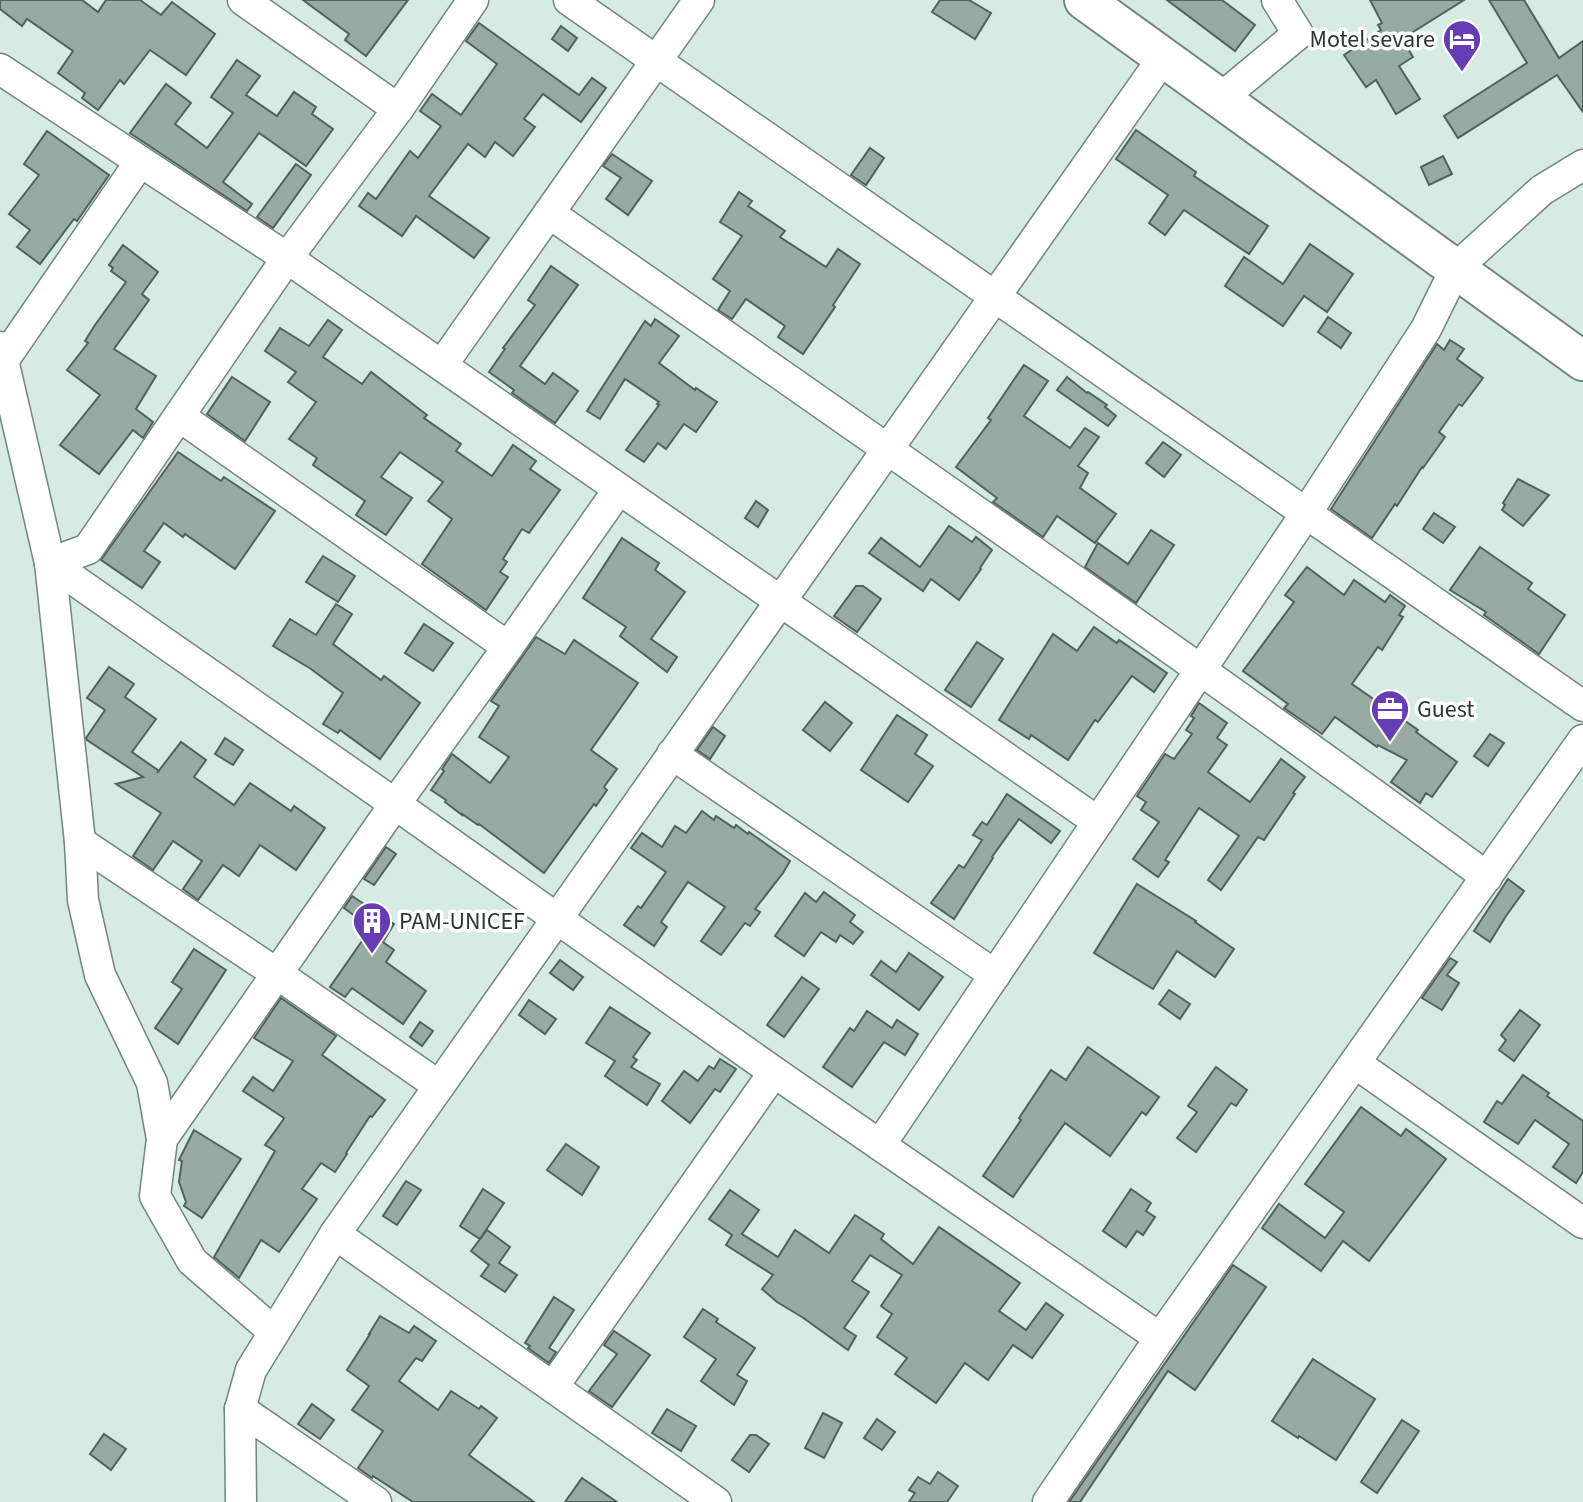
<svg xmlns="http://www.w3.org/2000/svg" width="1583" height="1502" viewBox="0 0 1583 1502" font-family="'Source Sans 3',sans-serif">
	<rect width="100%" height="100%" fill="#d5ebe3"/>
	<g fill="#97aba4" stroke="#50635d" stroke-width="2">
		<path d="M0,0H82L98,12L106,0H140L161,15L172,2L215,34L186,75L150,50L124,84L120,80L98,110L82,98L85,93L58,73L73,51L27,19L22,26L0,9Z"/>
		<path d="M303,0H408L366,56L345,40L349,34Z"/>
		<path d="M940,0H969L991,13L975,39L932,12Z"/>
		<path d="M1167,0H1222L1255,25L1235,51Z"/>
		<path d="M1370,0H1464L1402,39L1413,57L1399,66L1420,99L1396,114L1376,80L1366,87L1344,55L1381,30L1378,25L1382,23Z"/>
		<path d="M1489,0H1524L1559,58L1583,41V112L1557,75L1458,138L1444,116L1527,63Z"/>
		<path d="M479,23L579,95L592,78L606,88L581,122L543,94L524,119L535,127L513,156L495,142L485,157L468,144L429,196L489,238L474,258L416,216L402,236L359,206L368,193L376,199L410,151L418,158L441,126L420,111L432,94L461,115L497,64L466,41Z"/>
		<path d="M561,26L577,38L568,51L552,39Z"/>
		<path d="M237,60L260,76L246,95L277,116L294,92L316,107L312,114L333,129L306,166L259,133L223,182L252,204L247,211L130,133L166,84L191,103L175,124L207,148L233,113L211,97Z"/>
		<path d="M1136,130L1196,172L1194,176L1268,226L1249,254L1184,210L1165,235L1149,223L1168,195L1116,159Z"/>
		<path d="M47,131L109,175L77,221L74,219L40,264L17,247L30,230L9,214L39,175L24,164Z"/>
		<path d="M870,148L884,158L866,185L851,175Z"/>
		<path d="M612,154L652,181L628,215L606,199L621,178L603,166Z"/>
		<path d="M1443,156L1452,174L1429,185L1421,167Z"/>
		<path d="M296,164L311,175L273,228L257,217Z"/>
		<path d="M739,192L752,201L748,206L785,231L780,237L826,267L838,249L860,264L833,305L835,307L803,354L778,337L785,326L746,299L732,319L718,310L730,291L713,279L742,236L720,222Z"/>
		<path d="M1310,244L1353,274L1327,312L1304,296L1283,326L1225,286L1244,257L1283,284Z"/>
		<path d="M123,245L158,272L142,294L149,300L114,349L156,376L136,409L153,422L143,438L133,430L99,474L60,445L100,395L67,370L88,343L85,341L95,325L126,282L111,271L113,268L109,265Z"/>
		<path d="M551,266L578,285L520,366L545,384L553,373L578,391L555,423L512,393L514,390L489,372L505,349L503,348L535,305L528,300Z"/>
		<path d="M1328,317L1351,333L1341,348L1318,332Z"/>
		<path d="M655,319L679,336L659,363L695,390L696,388L717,402L696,432L684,424L666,449L658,443L644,462L626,450L659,405L657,404L659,402L625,379L600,419L587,411L645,321L651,326Z"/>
		<path d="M328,320L342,330L323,357L362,384L371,372L427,415L424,418L461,444L456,451L492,476L513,445L536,461L530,469L560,490L529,533L522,529L503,559L507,562L500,572L508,577L486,610L422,564L452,519L428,501L443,482L400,452L381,477L412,498L386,535L356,515L365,501L313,465L317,458L289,439L316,402L288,382L296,372L265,351L280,328L309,346Z"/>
		<path d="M1450,340L1464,349L1457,359L1483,378L1462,406L1459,404L1439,432L1445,437L1423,468L1422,467L1397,506L1395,504L1372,538L1331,509L1437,344L1444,350Z"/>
		<path d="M1024,365L1048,381L1024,416L1070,448L1085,428L1099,437L1078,466L1088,473L1080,488L1116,514L1095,543L1057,516L1043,537L993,502L997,498L956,467L991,420L988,418Z"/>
		<path d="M232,377L270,402L245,441L207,414Z"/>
		<path d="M1067,377L1087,393L1088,392L1107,405L1105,407L1116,416L1108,426L1057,390Z"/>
		<path d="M1163,442L1181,455L1164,477L1146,463Z"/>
		<path d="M178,452L221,481L224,477L275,511L235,569L185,534L183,537L164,523L144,551L160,562L142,588L101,560Z"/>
		<path d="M1518,479L1549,495L1523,526L1502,510L1505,505L1503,503Z"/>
		<path d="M756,501L768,510L758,527L745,518Z"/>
		<path d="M1434,513L1455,527L1443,543L1423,529Z"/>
		<path d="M949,526L972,542L976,537L992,550L980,568L981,569L959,600L931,579L923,591L869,553L881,538L920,567Z"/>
		<path d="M1151,530L1174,545L1136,603L1085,567L1098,543L1128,564Z"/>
		<path d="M622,538L659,563L655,570L685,592L651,639L677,657L667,672L620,636L626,627L583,598Z"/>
		<path d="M1480,547L1532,583L1528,589L1565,615L1539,654L1484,615L1486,612L1450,590Z"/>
		<path d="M323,556L355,576L338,602L306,582Z"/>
		<path d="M1307,567L1344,595L1354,580L1385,602L1390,595L1405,606L1399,615L1403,617L1382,650L1378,647L1352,684L1418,730L1416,732L1457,762L1432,797L1426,793L1420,803L1391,782L1407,760L1378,745L1377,747L1335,717L1322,734L1284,708L1288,704L1243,671L1294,602L1285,595Z"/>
		<path d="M856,586H863L881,599L857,632L834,616Z"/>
		<path d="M336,604L352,614L333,644L381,680L384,676L420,703L380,759L340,730L338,733L323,724L343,693L311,669L273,646L290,619L316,635Z"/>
		<path d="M424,624L453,643L433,671L405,653Z"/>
		<path d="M1094,627L1117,643L1119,640L1167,673L1154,692L1132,676L1098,722L1095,720L1068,760L1031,735L1029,739L999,720L1053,634L1077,651Z"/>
		<path d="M536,637L565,654L574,640L638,683L591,750L617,769L604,787L607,790L596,806L594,804L544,873L479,824L478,825L462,814V815L445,802L446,800L431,790L444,771L442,769L452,754L490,783L509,757L479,737L499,706L491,701Z"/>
		<path d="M977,642L1003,659L971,707L945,690Z"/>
		<path d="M109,667L134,684L125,697L156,719L132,752L159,771L157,773L181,742L206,760L194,777L234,805L250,783L291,811L294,806L325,828L296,870L260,845L239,876L223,865L198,900L183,889L202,861L173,841L153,870L133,856L161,813L116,784L143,777L87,740L86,738L105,710L87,698Z"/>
		<path d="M825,702L852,723L830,751L803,730Z"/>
		<path d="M1199,703L1227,723L1217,738L1227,745L1208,772L1250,802L1281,759L1305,777L1293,793L1295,794L1264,840L1258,837L1221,890L1208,880L1239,836L1199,808L1165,860L1169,862L1158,877L1133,859L1159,822L1141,810L1146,802L1137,796L1165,754L1174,759L1192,734L1186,730L1194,718L1191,716Z"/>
		<path d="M897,715L927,735L915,754L933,766L908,802L861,770Z"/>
		<path d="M713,727L725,736L710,759L697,750Z"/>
		<path d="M1490,734L1504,743L1488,766L1474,756Z"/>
		<path d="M225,738L243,750L233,765L215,754Z"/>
		<path d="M1007,794L1060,831L1051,843L1019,819L992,857L993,858L954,919L931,903L959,865L964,868L982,840L973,835L982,822L987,825Z"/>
		<path d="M702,811L714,820L716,816L734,828L736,825L748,834L749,832L790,861L783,873L755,909L760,912L750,926L745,923L721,955L701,941L725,907L688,882L661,922L667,927L654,946L624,925L638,906L641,908L666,872L631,848L642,833L662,847L675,826L686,833Z"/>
		<path d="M386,847L396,854L374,885L364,879Z"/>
		<path d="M1508,879L1524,891L1506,916L1490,942L1474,931Z"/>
		<path d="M1137,884L1196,921L1195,922L1234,949L1215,977L1177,951L1153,989L1094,953Z"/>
		<path d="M824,892L855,915L850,922L863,932L853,944L840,935L836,942L821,932L804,956L775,936L805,893L816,902Z"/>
		<path d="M352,896L394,924L383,942L394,950L386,962L426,991L403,1024L352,988L345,997L330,987L371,928L344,908Z"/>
		<path d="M194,949L226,970L178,1044L155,1028L182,989L172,982Z"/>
		<path d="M909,953L943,977L919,1010L871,975L881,961L896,972Z"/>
		<path d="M1450,958L1457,962L1447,975L1459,983L1442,1010L1422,998Z"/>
		<path d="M560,960L583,977L573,990L550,973Z"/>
		<path d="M802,977L819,989L784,1037L767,1025Z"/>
		<path d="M1169,990L1190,1004L1180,1019L1159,1004Z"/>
		<path d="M281,998L336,1036L322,1055L385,1100L372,1117L370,1116L346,1153L347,1154L335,1172L321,1163L302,1189L317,1199L279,1252L261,1240L239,1278L214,1257L275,1151L265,1145L283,1120L284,1118L243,1091L253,1077L273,1091L293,1061L254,1038Z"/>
		<path d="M529,1000L556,1019L545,1034L519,1015Z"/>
		<path d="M610,1007L650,1033L633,1057L637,1060L631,1067L660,1084L647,1105L605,1076L615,1061L586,1043Z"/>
		<path d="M1520,1010L1540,1025L1514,1061L1499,1050L1506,1040L1501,1035Z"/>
		<path d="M867,1011L892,1028L897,1020L918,1034L905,1055L884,1042L852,1087L823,1067L850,1028L854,1031Z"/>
		<path d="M420,1022L433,1031L422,1046L410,1037Z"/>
		<path d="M1088,1047L1159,1097L1146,1115L1142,1112L1110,1156L1065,1123L1013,1197L983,1176L1021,1120L1019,1118L1051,1070L1066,1080Z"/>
		<path d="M720,1059L736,1069L720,1092L715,1089L690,1123L662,1101L684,1071L698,1081L709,1066L714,1069Z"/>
		<path d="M1216,1067L1247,1090L1236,1106L1231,1103L1196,1152L1177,1138L1197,1112L1188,1106Z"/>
		<path d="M1523,1075L1549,1093L1547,1096L1583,1121V1172L1576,1183L1553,1167L1569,1144L1535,1120L1518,1144L1484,1122L1497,1101L1502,1104Z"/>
		<path d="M1361,1107L1401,1136L1406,1129L1446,1159L1369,1261L1343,1241L1321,1271L1262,1228L1279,1204L1325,1238L1344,1212L1305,1184Z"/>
		<path d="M194,1130L241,1159L202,1218L184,1206L186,1202L179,1182L182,1161L179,1160Z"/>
		<path d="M566,1144L599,1167L582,1195L547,1170Z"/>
		<path d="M406,1181L421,1190L397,1225L383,1216Z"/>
		<path d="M483,1189L504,1203L480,1239L460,1226Z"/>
		<path d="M1131,1189L1151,1203L1146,1211L1155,1217L1143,1235L1137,1231L1126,1247L1103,1231Z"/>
		<path d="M730,1190L759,1210L742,1234L778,1257L795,1230L829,1253L855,1215L884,1234L881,1239L913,1264L939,1227L1020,1283L999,1311L1026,1330L1046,1303L1063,1315L1032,1358L1013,1345L988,1380L965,1363L936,1403L895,1374L907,1358L877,1337L892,1314L881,1306L902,1275L870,1255L852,1281L869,1292L844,1328L856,1336L848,1350L802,1317L777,1302L762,1289L773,1275L726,1245L732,1235L709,1219Z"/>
		<path d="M487,1230L510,1247L499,1263L517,1275L505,1292L481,1276L489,1265L471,1251Z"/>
		<path d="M1233,1265L1266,1287L1195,1390L1168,1371L1080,1502H1069Z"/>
		<path d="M554,1297L574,1310L549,1348L556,1352L549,1363L528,1348L530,1346L525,1343Z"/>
		<path d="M703,1309L718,1319L716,1322L755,1348L737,1375L747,1381L734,1405L701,1381L716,1359L684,1337Z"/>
		<path d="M380,1316L409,1333L414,1326L436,1341L422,1361L416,1358L399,1381L438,1410L451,1391L479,1409L481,1406L497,1418L469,1455L534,1502H413L373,1476L372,1478L358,1468L383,1431L352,1410L369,1386L347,1370L370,1334H369Z"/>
		<path d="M614,1331L650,1355L612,1407L589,1391L617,1354L604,1345Z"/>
		<path d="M1313,1359L1375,1399L1336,1460L1299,1436L1298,1438L1272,1421Z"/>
		<path d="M312,1404L334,1420L320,1439L298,1424Z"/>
		<path d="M667,1409L696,1426L681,1451L652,1433Z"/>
		<path d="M823,1413L842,1423L824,1458L805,1448Z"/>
		<path d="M877,1419L895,1432L882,1450L864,1438Z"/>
		<path d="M1402,1420L1419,1431L1377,1493L1361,1482Z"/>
		<path d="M104,1434L126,1449L111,1470L90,1454Z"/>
		<path d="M750,1435H756L769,1444L749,1472L732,1460Z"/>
		<path d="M938,1472L958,1486L947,1502H909L915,1493L909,1490L918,1477L930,1484Z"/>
		<path d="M582,1478L617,1502H565Z"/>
	</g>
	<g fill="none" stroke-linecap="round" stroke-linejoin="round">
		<g stroke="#72867f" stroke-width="33">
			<g id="minor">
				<path d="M243,0L398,109"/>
				<path d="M569,0L1583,706"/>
				<path d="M0,69L287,258L1098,822"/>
				<path d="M1220,99L1298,34L1277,0"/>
				<path d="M549,213C863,432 1178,650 1487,877"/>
				<path d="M0,347L50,563L80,842L83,900L100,975L152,1083L162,1139L155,1196L192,1261L274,1332"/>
				<path d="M3,361L140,162"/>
				<path d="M442,365L699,0"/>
				<path d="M179,416L508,647"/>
				<path d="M50,563L395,804L774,1072L1160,1338"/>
				<path d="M50,563L88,549L287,258L398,109L473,0"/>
				<path d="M672,754L995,975"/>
				<path d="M80,842L276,973L439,1086"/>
				<path d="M1355,1063L1583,1223"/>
				<path d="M162,1139L395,804L508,647L619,489"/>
				<path d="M880,1145L1307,512L1426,329L1456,268L1542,190L1583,165"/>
				<path d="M335,1234L716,1502"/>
				<path d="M553,1387L774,1072"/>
				<path d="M240,1409L376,1502"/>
				<path d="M241,1502L240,1409L251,1370L335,1234L1163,58"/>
				<path d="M1048,1502L1160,1338L1583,740"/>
			</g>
		</g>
		<g stroke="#72867f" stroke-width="42">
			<path id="major" d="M1084,0L1583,361"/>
		</g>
		<use href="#minor" stroke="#fff" stroke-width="30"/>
		<use href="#major" stroke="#fff" stroke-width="38"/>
	</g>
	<defs>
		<g id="hotel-pin" transform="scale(2.0125)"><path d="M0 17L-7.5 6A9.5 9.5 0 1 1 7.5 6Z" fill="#663db5" stroke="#fff"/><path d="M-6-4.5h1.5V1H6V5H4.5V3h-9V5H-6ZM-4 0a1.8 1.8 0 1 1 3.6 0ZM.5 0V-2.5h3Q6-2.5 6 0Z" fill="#fff"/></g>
		<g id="office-pin" transform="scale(2.0125)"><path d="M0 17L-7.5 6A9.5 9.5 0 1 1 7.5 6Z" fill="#663db5" stroke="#fff"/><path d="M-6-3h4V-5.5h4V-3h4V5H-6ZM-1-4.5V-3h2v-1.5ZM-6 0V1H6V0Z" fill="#fff"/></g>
		<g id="building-pin" transform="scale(2.0125)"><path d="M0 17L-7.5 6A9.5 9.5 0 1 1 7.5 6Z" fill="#663db5" stroke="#fff"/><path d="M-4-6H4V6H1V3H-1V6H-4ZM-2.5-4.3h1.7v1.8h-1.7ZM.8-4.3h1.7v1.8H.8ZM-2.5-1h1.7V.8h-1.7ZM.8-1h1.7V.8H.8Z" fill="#fff"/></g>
	</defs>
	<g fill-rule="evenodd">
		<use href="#hotel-pin" x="1462" y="39"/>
		<use href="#office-pin" x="1390" y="709"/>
		<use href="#building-pin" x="372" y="921"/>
	</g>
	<g text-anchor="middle" stroke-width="7" stroke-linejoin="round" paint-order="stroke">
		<g font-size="24" fill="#2c3532" stroke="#fff" text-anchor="start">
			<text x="1435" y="47" text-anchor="end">Motel sevare</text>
			<text x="1417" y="717">Guest</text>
			<text x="399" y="929">PAM-UNICEF</text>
		</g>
	</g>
</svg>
